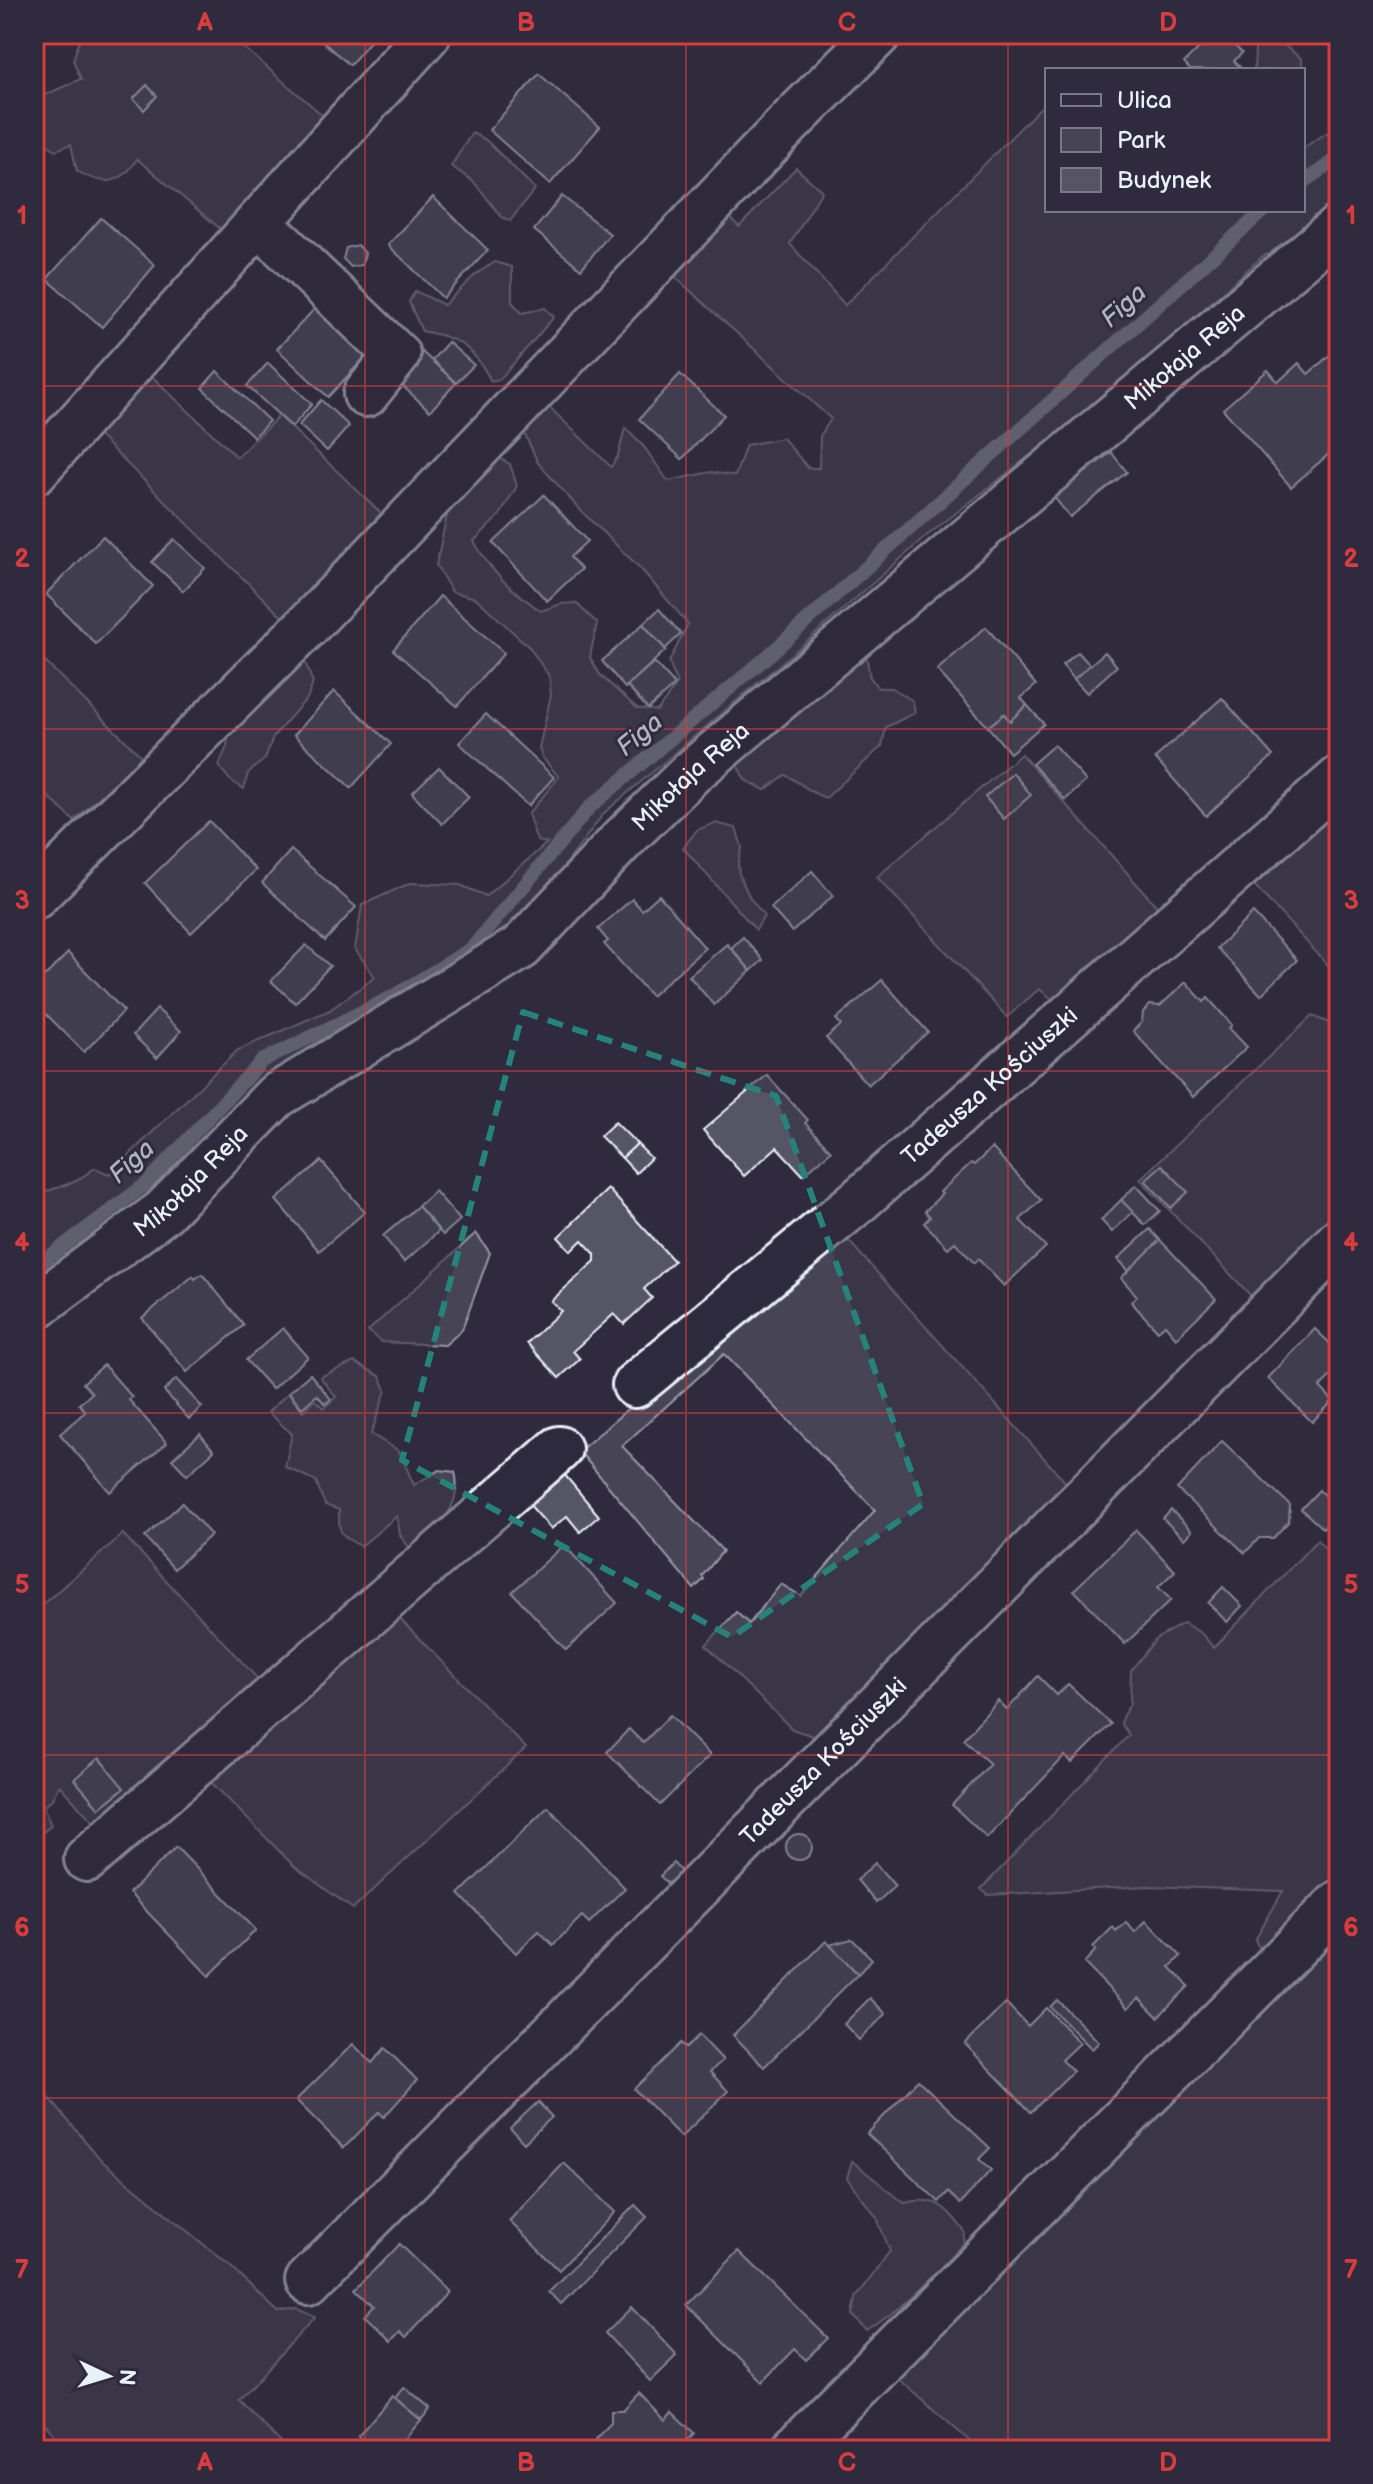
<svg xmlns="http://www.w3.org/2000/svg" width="1373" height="2484" viewBox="0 0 1373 2484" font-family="'Balsamiq Sans',sans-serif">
	<rect width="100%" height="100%" fill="#2f2a3d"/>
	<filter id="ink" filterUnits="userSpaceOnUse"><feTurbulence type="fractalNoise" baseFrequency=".0125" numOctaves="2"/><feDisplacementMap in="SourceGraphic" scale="16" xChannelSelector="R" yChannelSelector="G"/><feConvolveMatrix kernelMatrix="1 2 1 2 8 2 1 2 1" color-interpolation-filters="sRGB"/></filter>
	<g filter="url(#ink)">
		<g fill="#464455" stroke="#979aa6" stroke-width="2">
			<path d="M82,34H228L326,118L223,231L137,159C121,186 102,186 77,171L71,144L56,150L39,139L37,120L45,95L81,79L73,60Z"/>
			<path d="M1256,34H1279L1284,45L1302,59V70H1254Z"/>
			<path d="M1047,101V210H1303V148L1339,125V203L1277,253L1264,255L1110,393L929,534L799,648L604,813L521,925L272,1084L200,1142L141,1209L34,1287V1196L76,1181L95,1168L109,1174L238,1050L330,1010L375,977L355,949L362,905L410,883L460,885L486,896L547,843L537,841L528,814L559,777L542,757L539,748L551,695L549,676L529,647L476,598L452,592L436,565L449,506L483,450L510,464L517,486L500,515L474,541C491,574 512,590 541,611L561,604L576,603L597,623L590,657L600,675L637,708L657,711L677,684L669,662L688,624L641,569L581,511L538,463L521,426L541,399L611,467L618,456L625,428L644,447L668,481L711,472L735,476L746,445L783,438L808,468H819L820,436L831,419L663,266L721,207L739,227L796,168L822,191L790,244L845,305Z"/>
			<path d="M472,133L486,140L535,189L510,221L502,217L474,182L451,166Z"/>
			<path d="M495,262L512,267V302L522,313L545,308L554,317L500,379L491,381C473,347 460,338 422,331L409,302L415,291L444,305L476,274Z"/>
			<path d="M145,370L237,457L279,416L381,513L284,619L93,430Z"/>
			<path d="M854,648L866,655L870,677L878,688H892L913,701L915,713L886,727L882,746L826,798C809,793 801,782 785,775L765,790L745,780L736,763Z"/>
			<path d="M34,651L142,757L74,821L38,787L34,790Z"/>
			<path d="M294,664H306L313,683L308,697L273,737L265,759L248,773L244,789L230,780L219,766L227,746L229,730Z"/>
			<path d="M1021,754L1161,911L1055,1001L1039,989L1007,1017L877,877Z"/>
			<path d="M1339,787V977L1241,871Z"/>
			<path d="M715,823L736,828L742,847L738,864L739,874L750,898L764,916L756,930L683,848L697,830Z"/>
			<path d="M1312,1016L1339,1027V1209L1254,1299L1140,1179Z"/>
			<path d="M837,1228L1069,1486L822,1739L792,1729L706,1645L736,1612L749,1624L781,1584L801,1596L875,1510L724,1354L622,1446L723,1551L702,1576L704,1579L694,1589L579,1451Z"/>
			<path d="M476,1233L490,1253L462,1330L445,1345L381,1342L368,1331Z"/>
			<path d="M354,1362L380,1376L386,1390L371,1434L399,1451L414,1485L439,1470L455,1472C464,1506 435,1532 414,1554L400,1535L397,1516L361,1546C339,1536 339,1533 339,1510L325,1505L316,1481L285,1467L292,1434L268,1412L288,1393L303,1411L315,1400L324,1408L336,1397L320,1377Z"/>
			<path d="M123,1534L270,1692L101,1830L59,1785L52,1799L43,1807L51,1825L34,1841V1612Z"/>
			<path d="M1317,1540L1339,1563V1893L1263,1954L1255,1940L1283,1891L1147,1886L988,1895L981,1889L1129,1735L1121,1724L1122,1717L1130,1704L1131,1670L1156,1639L1184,1623L1202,1634L1214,1648Z"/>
			<path d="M392,1611L526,1748L353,1909L295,1867L204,1775Z"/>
			<path d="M1339,1922V2450H980L894,2375Z"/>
			<path d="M34,2080L102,2161L230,2266L278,2312L296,2309L315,2317L239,2400L288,2450H68L34,2412Z"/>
			<path d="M852,2161L904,2203C936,2195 946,2207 965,2232L964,2243C934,2274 904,2307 867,2331L853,2315L856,2297L890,2251L877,2218L847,2178Z"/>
		</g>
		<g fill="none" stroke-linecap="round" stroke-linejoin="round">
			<g stroke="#9c9fab" stroke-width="14">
				<path d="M1303,182L1339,158"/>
				<path d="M34,1268L146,1184L262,1061L392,997L471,949L589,808L769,655L1264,210"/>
			</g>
		</g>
		<g fill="#575565" stroke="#e8f1f8" stroke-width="2">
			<path d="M313,34H376L350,65Z"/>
			<path d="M1213,34H1223L1242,53L1234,61L1243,70H1190L1184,63Z"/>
			<path d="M539,74L600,127L550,184L489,130Z"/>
			<path d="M147,85L157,96L144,110L133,99Z"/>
			<path d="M562,196L610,234L581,269L534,230Z"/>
			<path d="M433,197L488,250L443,298L388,245Z"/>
			<path d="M101,218L155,265L102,327L47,279Z"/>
			<path d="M358,245L365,253L362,265L351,267L343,259L346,248Z"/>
			<path d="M319,304L370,352L328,397L277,349Z"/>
			<path d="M448,342L474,365L456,383L432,360Z"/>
			<path d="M1339,347V445L1291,487L1223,409L1268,370L1278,382L1299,363L1308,374Z"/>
			<path d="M422,352L456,383L430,411L396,380Z"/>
			<path d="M268,363L312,404L292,427L247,386Z"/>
			<path d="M217,371L269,421L254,437L202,388Z"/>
			<path d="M680,374L724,415L682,459L639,419Z"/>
			<path d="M321,400L349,426L327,451L299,425Z"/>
			<path d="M1111,452L1127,472L1070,517L1054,497Z"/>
			<path d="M544,495L587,541L570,557L581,569L547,601L493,543Z"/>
			<path d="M103,536L153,586L96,644L46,594Z"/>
			<path d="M174,539L205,568L183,591L152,562Z"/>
			<path d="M440,596L504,653L457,706L393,650Z"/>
			<path d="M659,609L681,634L665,649L643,624Z"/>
			<path d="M643,624L666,650L625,688L602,661Z"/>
			<path d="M986,627L1036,685L1021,698L1027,705L1010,721L1004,714L988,727L937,670Z"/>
			<path d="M1078,652L1090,665L1074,679L1062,665Z"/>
			<path d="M1105,652L1117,666L1087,693L1074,679Z"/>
			<path d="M654,662L675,685L648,709L627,686Z"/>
			<path d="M334,691L391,744L351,788L294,735Z"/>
			<path d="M1222,698L1273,756L1206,816L1155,758Z"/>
			<path d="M1027,705L1044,724L1010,753L988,727L1004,714L1010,721Z"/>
			<path d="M486,714L554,777L528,806L459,743Z"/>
			<path d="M1054,745L1086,781L1065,800L1032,764Z"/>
			<path d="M439,767L469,797L442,824L412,793Z"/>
			<path d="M1013,773L1031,795L1004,819L985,797Z"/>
			<path d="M209,821L256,870L191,933L145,883Z"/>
			<path d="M291,850L356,907L325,941L262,883Z"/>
			<path d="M812,871L833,896L792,932L771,908Z"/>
			<path d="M659,895L705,948L651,996L604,944L608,941L598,929L632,899L642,910Z"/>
			<path d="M1253,913L1297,960L1261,995L1217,948Z"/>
			<path d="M743,937L763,960L751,971L731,948Z"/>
			<path d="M727,944L751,971L714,1005L689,976Z"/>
			<path d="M306,945L330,966L295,1003L271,981Z"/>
			<path d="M68,953L124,1011L84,1052L34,1002V987Z"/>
			<path d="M882,980L928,1032L868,1085L826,1038L841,1025L836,1019Z"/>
			<path d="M1186,982L1204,1002L1208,998L1232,1025L1229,1028L1247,1047L1193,1097L1133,1031L1142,1022L1143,1012L1150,1005L1160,1006Z"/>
			<path d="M157,1009L181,1031L157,1058L133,1035Z"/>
			<path d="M767,1075L808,1120L805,1123L831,1151L803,1175L777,1147L744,1176L703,1130Z"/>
			<path d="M615,1122L637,1144L622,1158L600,1136Z"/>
			<path d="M637,1144L651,1158L636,1173L622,1158Z"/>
			<path d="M992,1148L1041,1200L1020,1220L1046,1247L1004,1286L978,1259L974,1263L955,1242L948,1248L924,1223L930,1217L925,1211L942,1194L940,1192L971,1163L974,1165Z"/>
			<path d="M321,1161L365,1212L319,1251L276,1200Z"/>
			<path d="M1162,1165L1188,1192L1171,1208L1145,1180Z"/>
			<path d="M1136,1185L1160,1211L1145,1225L1121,1200Z"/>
			<path d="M608,1189L674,1261L644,1289L652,1298L624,1324L614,1314L573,1351L580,1359L559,1378L527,1343L561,1311L551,1301L595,1261V1254L582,1240L571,1251L558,1237Z"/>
			<path d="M435,1191L460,1220L443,1235L418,1206Z"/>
			<path d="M1121,1200L1133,1212L1112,1232L1101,1220Z"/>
			<path d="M418,1206L439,1231L404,1262L383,1236Z"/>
			<path d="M1150,1229L1160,1240L1129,1271L1118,1259Z"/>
			<path d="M1160,1240L1216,1299L1176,1338L1165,1325L1158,1331L1131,1302L1137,1296L1121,1278Z"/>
			<path d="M202,1274L244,1325L187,1372L142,1318L193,1276L195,1279Z"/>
			<path d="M283,1328L308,1357L272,1389L246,1360Z"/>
			<path d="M1315,1329L1339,1352V1367L1320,1387L1333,1401L1312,1422L1268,1378Z"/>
			<path d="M104,1365L132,1397L129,1400L167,1443L110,1492L60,1434L86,1411L79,1404L92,1393L83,1383Z"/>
			<path d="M310,1374L331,1399L325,1404L317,1395L302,1408L289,1392Z"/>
			<path d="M176,1379L202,1407L189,1419L164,1391Z"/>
			<path d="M200,1434L214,1451L187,1475L172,1459Z"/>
			<path d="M1222,1441L1290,1505L1289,1521L1273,1538H1259L1245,1553L1177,1489Z"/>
			<path d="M564,1474L599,1516L580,1532L567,1516L551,1529L529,1504Z"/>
			<path d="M1319,1490L1339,1510L1323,1529L1301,1509Z"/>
			<path d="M182,1503L211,1535L174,1569L145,1537Z"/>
			<path d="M1171,1510L1192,1531L1184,1539L1163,1519Z"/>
			<path d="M1136,1530L1175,1571L1158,1587L1171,1600L1125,1644L1074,1590Z"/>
			<path d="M564,1545L617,1603L566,1650L512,1592Z"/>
			<path d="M1223,1587L1242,1606L1227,1622L1208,1603Z"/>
			<path d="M1038,1676L1057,1695L1068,1684L1111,1724L1072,1763L1065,1756L987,1838L952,1805L990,1764L963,1739L998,1701L1007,1710Z"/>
			<path d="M670,1715L710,1755L660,1805L607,1752L629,1729L643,1743Z"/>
			<path d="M99,1758L124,1788L99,1808L74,1779Z"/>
			<path d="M548,1807L625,1888L589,1923L582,1916L553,1945L539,1931L516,1953L459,1894Z"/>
			<circle cx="799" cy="1847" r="13"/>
			<path d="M176,1847L256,1930L209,1976L129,1893Z"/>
			<path d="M673,1863L681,1871L669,1885L660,1876Z"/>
			<path d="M875,1863L895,1886L876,1903L857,1880Z"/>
			<path d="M1146,1921L1181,1956L1170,1967L1189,1986L1158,2017L1139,1998L1128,2008L1084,1963L1096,1950L1093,1947L1113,1927L1116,1931L1126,1922L1135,1932Z"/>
			<path d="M852,1939L872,1959L858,1974L829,1945Z"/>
			<path d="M826,1941L858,1974L764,2067L733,2035Z"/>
			<path d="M870,1998L886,2014L859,2040L844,2024Z"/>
			<path d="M1057,2000L1099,2042L1092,2049L1050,2007Z"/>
			<path d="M1006,2003L1028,2026L1046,2008L1080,2043L1062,2060L1073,2071L1031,2112L965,2044Z"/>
			<path d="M699,2035L723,2060L710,2072L728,2091L681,2137L634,2089L681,2043L686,2048Z"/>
			<path d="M353,2044L372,2063L385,2048L417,2080L384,2117L379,2112L344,2148L296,2100Z"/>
			<path d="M918,2080L990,2148L979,2159L991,2170L960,2204L948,2192L939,2202L867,2134Z"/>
			<path d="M538,2102L552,2117L524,2143L510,2128Z"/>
			<path d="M564,2163L615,2212L559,2270L509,2221Z"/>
			<path d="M635,2205L647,2217L561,2304L549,2291Z"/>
			<path d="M399,2244L448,2292L406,2337L400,2331L391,2341L365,2316L374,2306L356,2289Z"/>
			<path d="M739,2251L828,2338L806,2360L795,2349L763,2382L686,2305Z"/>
			<path d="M632,2307L677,2355L650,2381L605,2333Z"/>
			<path d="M404,2387L430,2409L421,2420L395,2398Z"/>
			<path d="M639,2393L665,2420L672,2412L694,2433L687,2441L696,2450H605L595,2439L611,2423V2410H623Z"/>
			<path d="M392,2396L421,2420L396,2450H375L358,2436Z"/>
		</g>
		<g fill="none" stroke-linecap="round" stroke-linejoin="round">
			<g stroke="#e8f1f8" stroke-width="50">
				<g id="minor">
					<path d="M277,240L397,355L366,394"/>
					<path d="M34,472L428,34"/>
					<path d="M34,897L305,628L789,123L878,34"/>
					<path id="s1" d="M34,1308L163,1212L276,1096L521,947L623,839L691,773L1339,227"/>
					<path id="s2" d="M635,1385L856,1203L1339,779"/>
					<path d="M87,1859L559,1449"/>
					<path id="s3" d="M308,2281L1339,1241"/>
					<path d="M793,2450L1339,1903"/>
				</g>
			</g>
			<use href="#minor" stroke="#2f2a3d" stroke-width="44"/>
		</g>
	</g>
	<path d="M0 0H1373V2484H0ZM523,1012L776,1096L923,1504L732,1637L402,1460Z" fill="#2f2a3d" fill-opacity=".55" fill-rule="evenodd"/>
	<path fill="none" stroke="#25827c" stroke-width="6" stroke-dasharray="16 10" stroke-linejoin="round" d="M523,1012L776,1096L923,1504L732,1637L402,1460Z"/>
	<path fill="none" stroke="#d83c3d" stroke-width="2" stroke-opacity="0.55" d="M365,34V2450M686,34V2450M1008,34V2450M34,386H1339M34,729H1339M34,1071H1339M34,1413H1339M34,1755H1339M34,2098H1339"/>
	<g text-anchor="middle" stroke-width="6" stroke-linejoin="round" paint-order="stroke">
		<g font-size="24" fill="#e8f1f8" stroke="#2f2a3d">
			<text dy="8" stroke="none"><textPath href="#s1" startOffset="1498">Mikołaja Reja</textPath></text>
			<text dy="8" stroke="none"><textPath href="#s1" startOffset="850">Mikołaja Reja</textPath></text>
			<text dy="8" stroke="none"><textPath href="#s2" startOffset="464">Tadeusza Kościuszki</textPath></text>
			<text dy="8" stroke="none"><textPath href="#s1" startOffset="202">Mikołaja Reja</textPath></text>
			<text dy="8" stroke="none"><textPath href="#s3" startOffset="732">Tadeusza Kościuszki</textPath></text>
		</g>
		<g font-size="26" font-style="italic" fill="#afb4be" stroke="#2f2a3d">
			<text transform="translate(1123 305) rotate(-42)" y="9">Figa</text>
			<text transform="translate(639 734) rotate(-40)" y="9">Figa</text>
			<text transform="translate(131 1161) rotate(-42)" y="9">Figa</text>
		</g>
	</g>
	<rect width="1373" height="2484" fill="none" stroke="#2f2a3d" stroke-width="88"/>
	<rect x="1045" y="68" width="260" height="144" fill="#2f2a3d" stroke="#797a88" stroke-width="2"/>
	<rect x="1061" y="94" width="40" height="12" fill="#2f2a3d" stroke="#797a88" stroke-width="2"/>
	<text x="1117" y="108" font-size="24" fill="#e8f1f8">Ulica</text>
	<rect x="1061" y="128" width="40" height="24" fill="#464455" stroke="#797a88" stroke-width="2"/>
	<text x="1117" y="148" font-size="24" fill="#e8f1f8">Park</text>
	<rect x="1061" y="168" width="40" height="24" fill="#575565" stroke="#797a88" stroke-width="2"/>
	<text x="1117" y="188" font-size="24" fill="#e8f1f8">Budynek</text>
	<g transform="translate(108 2376) rotate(94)" stroke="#2f2a3d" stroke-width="6" paint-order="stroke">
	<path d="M0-6L14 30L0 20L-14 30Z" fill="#e8f1f8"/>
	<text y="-12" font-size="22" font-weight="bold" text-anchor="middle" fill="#e8f1f8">N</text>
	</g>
	<rect x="44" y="44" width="1285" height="2396" fill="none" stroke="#d83c3d" stroke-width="3"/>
	<g font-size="26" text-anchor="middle" font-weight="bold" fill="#d83c3d">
		<text x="205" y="31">A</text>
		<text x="526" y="31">B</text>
		<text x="847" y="31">C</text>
		<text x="1168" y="31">D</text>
		<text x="22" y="224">1</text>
		<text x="1351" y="224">1</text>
		<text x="22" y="567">2</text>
		<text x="1351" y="567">2</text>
		<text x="22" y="909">3</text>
		<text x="1351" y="909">3</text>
		<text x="22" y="1251">4</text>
		<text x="1351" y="1251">4</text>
		<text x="22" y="1593">5</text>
		<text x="1351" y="1593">5</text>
		<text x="22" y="1936">6</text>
		<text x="1351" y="1936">6</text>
		<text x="22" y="2278">7</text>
		<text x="1351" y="2278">7</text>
		<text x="205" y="2471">A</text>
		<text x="526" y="2471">B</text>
		<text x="847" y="2471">C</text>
		<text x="1168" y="2471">D</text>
	</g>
</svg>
